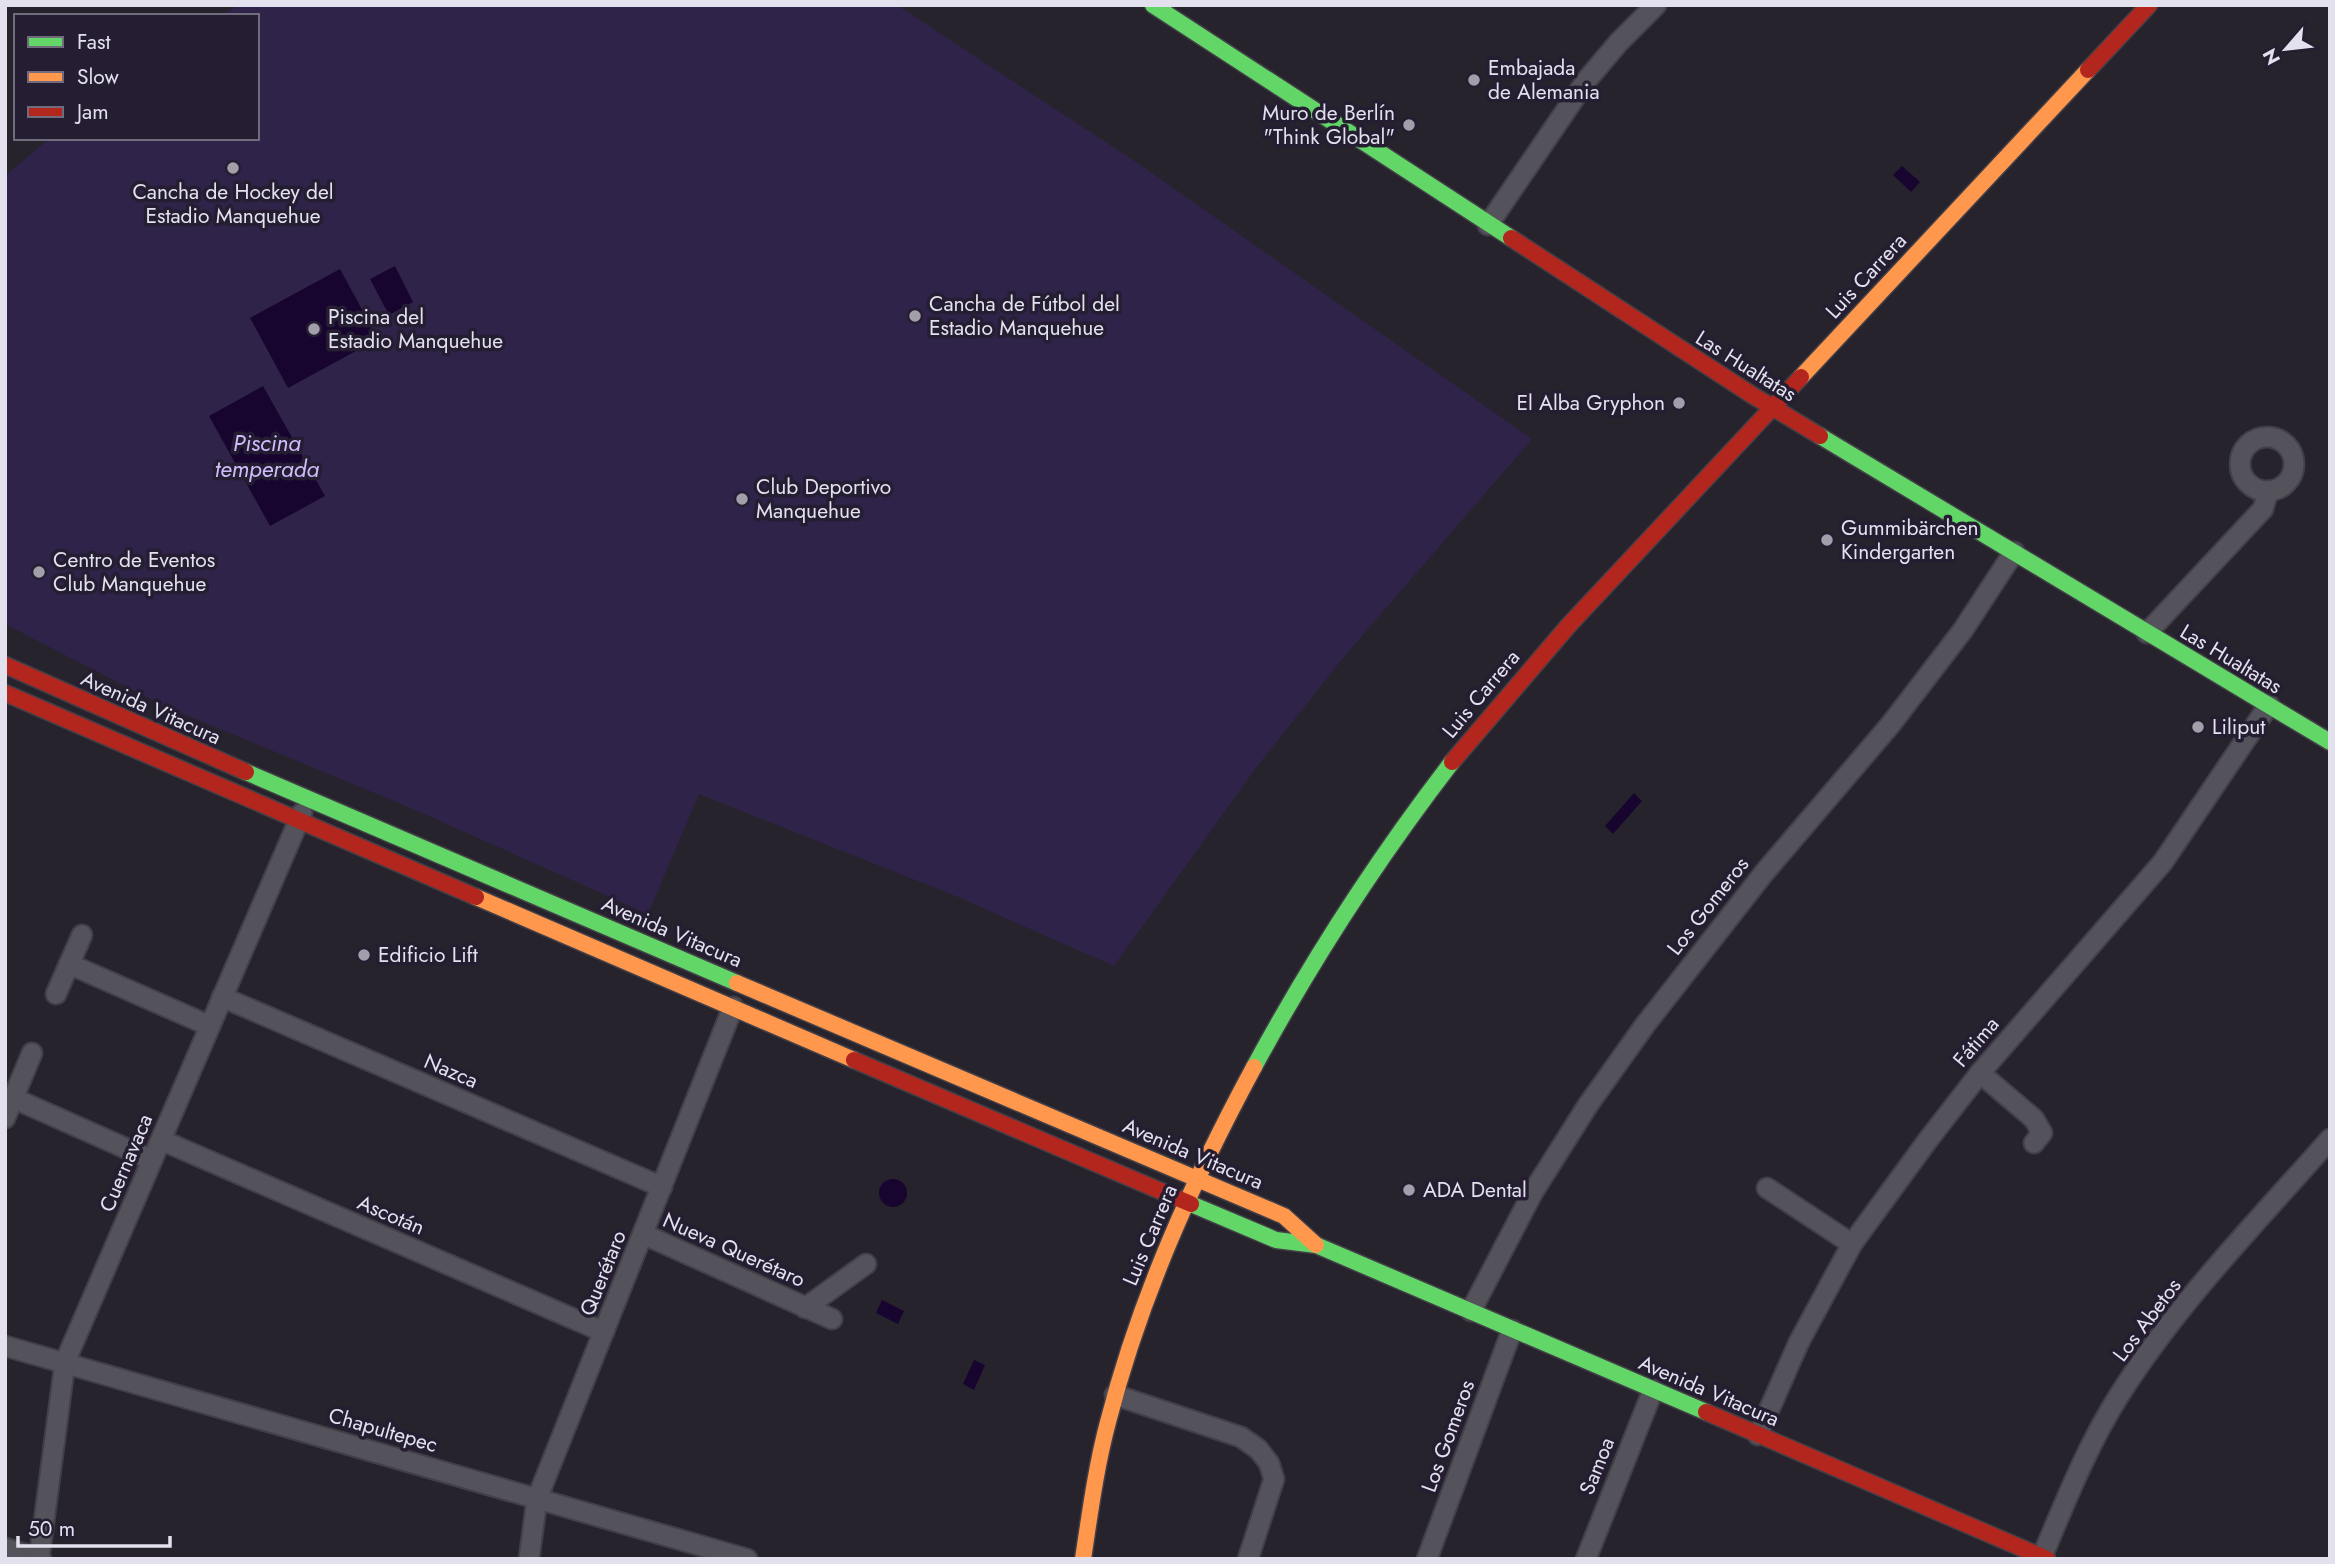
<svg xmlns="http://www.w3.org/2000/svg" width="2335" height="1564" viewBox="0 0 2335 1564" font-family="Jost,sans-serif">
	<rect width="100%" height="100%" fill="#26232d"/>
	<path fill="#302349" d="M238,5H897L1139,164L1532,439L1343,658L1256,768L1114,966L958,897L699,794L648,914L413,809L162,705L5,624V176L50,138H257V16H220Z"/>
	<g fill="#17052f">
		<path d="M1902,166L1920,182L1911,192L1893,175Z"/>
		<path d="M395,266L413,302L389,315L370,279Z"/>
		<path d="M340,269L378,339L288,388L250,318Z"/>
		<path d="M263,386L325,496L270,526L209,416Z"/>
		<path d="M1634,793L1642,801L1613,834L1605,826Z"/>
		<circle cx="893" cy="1193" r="14"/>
		<path d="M882,1300L904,1311L898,1324L876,1313Z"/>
		<path d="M974,1360L985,1365L974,1390L963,1384Z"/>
	</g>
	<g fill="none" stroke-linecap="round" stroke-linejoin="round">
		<g stroke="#423f48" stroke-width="23">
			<g id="street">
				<path d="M1488,225L1586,81L1619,42L1656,5"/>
				<circle cx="2267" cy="464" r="27"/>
				<path d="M2147,633L2263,509L2268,491"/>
				<path d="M69,964L210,1026"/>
				<path d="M56,994L82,935"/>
				<path d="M222,997L662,1187"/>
				<path d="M1980,1073L2034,1119L2042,1133L2034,1143"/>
				<path d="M13,1098L152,1160"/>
				<path d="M5,1118L32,1053"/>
				<path d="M161,1140L604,1332"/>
				<path d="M1767,1188L1852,1244"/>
				<path d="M643,1234L832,1319"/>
				<path d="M805,1308L866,1264"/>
				<path d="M1471,1311L1533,1192L1588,1105L1645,1025L1764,873L1891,724L1963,630L2014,552"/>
				<path d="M5,1346L747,1559"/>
				<path d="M1115,1395L1241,1437L1258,1449L1269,1463L1274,1479L1248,1559"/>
				<path d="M1758,1435L1799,1342L1852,1244L1928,1140L1980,1073L2163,862L2269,705"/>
				<path d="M5,1548L41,1559"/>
				<path d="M2042,1557C2065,1502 2088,1444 2120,1394C2179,1301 2258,1221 2330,1139"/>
				<path d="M39,1559L65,1362L302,813"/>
				<path d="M529,1559L537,1499L733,1007"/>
				<path d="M1427,1559L1512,1330"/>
				<path d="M1586,1559L1653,1390"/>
			</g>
		</g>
		<g stroke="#423f48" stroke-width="19">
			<g id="fast">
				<path d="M1153,5L1511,238"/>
				<path d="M1820,436L2330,742"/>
				<path d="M246,772L737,983"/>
				<path d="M1254,1067C1312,960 1378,858 1452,762"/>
				<path d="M1191,1204L1276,1240L1316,1245L1706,1412"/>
			</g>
		</g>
		<g stroke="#423f48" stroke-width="19">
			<g id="slow">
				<path d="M1801,377L2088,70"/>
				<path d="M476,897L854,1060"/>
				<path d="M737,983L1284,1216L1316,1245"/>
				<path d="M1083,1559C1090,1513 1096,1467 1108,1422C1140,1297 1193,1180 1254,1067"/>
			</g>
		</g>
		<g stroke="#423f48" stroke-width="19">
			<g id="jam">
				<path d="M2088,70L2149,5"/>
				<path d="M1511,238L1752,395L1820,436"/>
				<path d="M5,665L246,772"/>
				<path d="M5,693L476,897"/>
				<path d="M1452,762L1569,625L1801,377"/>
				<path d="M854,1060L1191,1204"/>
				<path d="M1706,1412L2047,1559"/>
			</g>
		</g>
		<use href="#street" stroke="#54525a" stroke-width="19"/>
		<use href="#fast" stroke="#63d668" stroke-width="16"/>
		<use href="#slow" stroke="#ff974d" stroke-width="16"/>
		<use href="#jam" stroke="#b3261e" stroke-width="16"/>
	</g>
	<g fill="#a29eaa" stroke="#251e32" stroke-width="2.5">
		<circle cx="1474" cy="80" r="7"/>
		<circle cx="1409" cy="125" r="7"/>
		<circle cx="233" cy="168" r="7"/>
		<circle cx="915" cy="316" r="7"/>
		<circle cx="314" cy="329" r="7"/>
		<circle cx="1679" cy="403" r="7"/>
		<circle cx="742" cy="499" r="7"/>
		<circle cx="1827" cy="540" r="7"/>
		<circle cx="39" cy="572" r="7"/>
		<circle cx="2198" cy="727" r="7"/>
		<circle cx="364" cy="955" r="7"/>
		<circle cx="1409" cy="1190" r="7"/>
	</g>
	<g text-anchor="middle" stroke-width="7" stroke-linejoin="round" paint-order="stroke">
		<g font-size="21" fill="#e4e1ee" stroke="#251e32" text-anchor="start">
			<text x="1488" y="75">Embajada<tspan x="1488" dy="24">de Alemania</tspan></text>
			<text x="1395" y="120" text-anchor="end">Muro de Berlín<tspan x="1395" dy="24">"Think Global"</tspan></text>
			<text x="233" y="199" text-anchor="middle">Cancha de Hockey del<tspan x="233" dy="24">Estadio Manquehue</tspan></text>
			<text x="929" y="311">Cancha de Fútbol del<tspan x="929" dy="24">Estadio Manquehue</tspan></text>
			<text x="328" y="324">Piscina del<tspan x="328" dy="24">Estadio Manquehue</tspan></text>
			<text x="1665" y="410" text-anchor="end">El Alba Gryphon</text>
			<text x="756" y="494">Club Deportivo<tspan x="756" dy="24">Manquehue</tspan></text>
			<text x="1841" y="535">Gummibärchen<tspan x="1841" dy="24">Kindergarten</tspan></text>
			<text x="53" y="567">Centro de Eventos<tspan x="53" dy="24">Club Manquehue</tspan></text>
			<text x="2212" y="734">Liliput</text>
			<text x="378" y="962">Edificio Lift</text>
			<text x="1423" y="1197">ADA Dental</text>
		</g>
		<g font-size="21" fill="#e4e1ee" stroke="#251e32">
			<text transform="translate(1866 276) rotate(-47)" y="7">Luis Carrera</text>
			<text transform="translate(1746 366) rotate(32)" y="7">Las Hualtatas</text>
			<text transform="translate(2231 659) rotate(31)" y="7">Las Hualtatas</text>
			<text transform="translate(1481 694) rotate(-50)" y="7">Luis Carrera</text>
			<text transform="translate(151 708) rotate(24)" y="7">Avenida Vitacura</text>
			<text transform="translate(1708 906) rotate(-52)" y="7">Los Gomeros</text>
			<text transform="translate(672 932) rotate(23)" y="7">Avenida Vitacura</text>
			<text transform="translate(1976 1042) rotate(-50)" y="7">Fátima</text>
			<text transform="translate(451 1071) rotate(23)" y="7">Nazca</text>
			<text transform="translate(1193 1154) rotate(23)" y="7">Avenida Vitacura</text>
			<text transform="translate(126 1163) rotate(-67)" y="7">Cuernavaca</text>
			<text transform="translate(391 1215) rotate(23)" y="7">Ascotán</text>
			<text transform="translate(1150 1235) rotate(-67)" y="7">Luis Carrera</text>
			<text transform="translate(734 1250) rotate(24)" y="7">Nueva Querétaro</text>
			<text transform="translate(603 1273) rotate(-68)" y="7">Querétaro</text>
			<text transform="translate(2147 1320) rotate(-53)" y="7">Los Abetos</text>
			<text transform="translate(1709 1391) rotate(23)" y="7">Avenida Vitacura</text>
			<text transform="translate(383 1430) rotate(16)" y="7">Chapultepec</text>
			<text transform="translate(1448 1436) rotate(-70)" y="7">Los Gomeros</text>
			<text transform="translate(1597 1466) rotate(-68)" y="7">Samoa</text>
		</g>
		<g font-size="23" font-style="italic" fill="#d0bcfd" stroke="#251e32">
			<text x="267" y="451">Piscina<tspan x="267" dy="26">temperada</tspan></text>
		</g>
	</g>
	<rect width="2335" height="1564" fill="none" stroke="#e4e1ee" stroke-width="14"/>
	<rect x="14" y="14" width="245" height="126" fill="#251e32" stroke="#716c7d" stroke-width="2"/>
	<rect x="28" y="37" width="35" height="10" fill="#63d668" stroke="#716c7d" stroke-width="2"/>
	<text x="77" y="49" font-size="21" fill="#e4e1ee">Fast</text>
	<rect x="28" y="72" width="35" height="10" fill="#ff974d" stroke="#716c7d" stroke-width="2"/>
	<text x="77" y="84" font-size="21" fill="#e4e1ee">Slow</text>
	<rect x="28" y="107" width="35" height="10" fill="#b3261e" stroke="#716c7d" stroke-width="2"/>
	<text x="77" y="119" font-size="21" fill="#e4e1ee">Jam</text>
	<g transform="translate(2286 49) rotate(242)" stroke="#251e32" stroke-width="5" paint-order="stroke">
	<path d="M0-5L12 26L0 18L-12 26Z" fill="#e4e1ee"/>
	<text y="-10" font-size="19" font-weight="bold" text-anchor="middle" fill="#e4e1ee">N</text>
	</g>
	<path d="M18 1536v10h152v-10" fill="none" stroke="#e4e1ee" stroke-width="3.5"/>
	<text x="28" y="1536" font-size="21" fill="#e4e1ee" stroke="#251e32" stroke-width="5" paint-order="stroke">50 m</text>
</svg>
